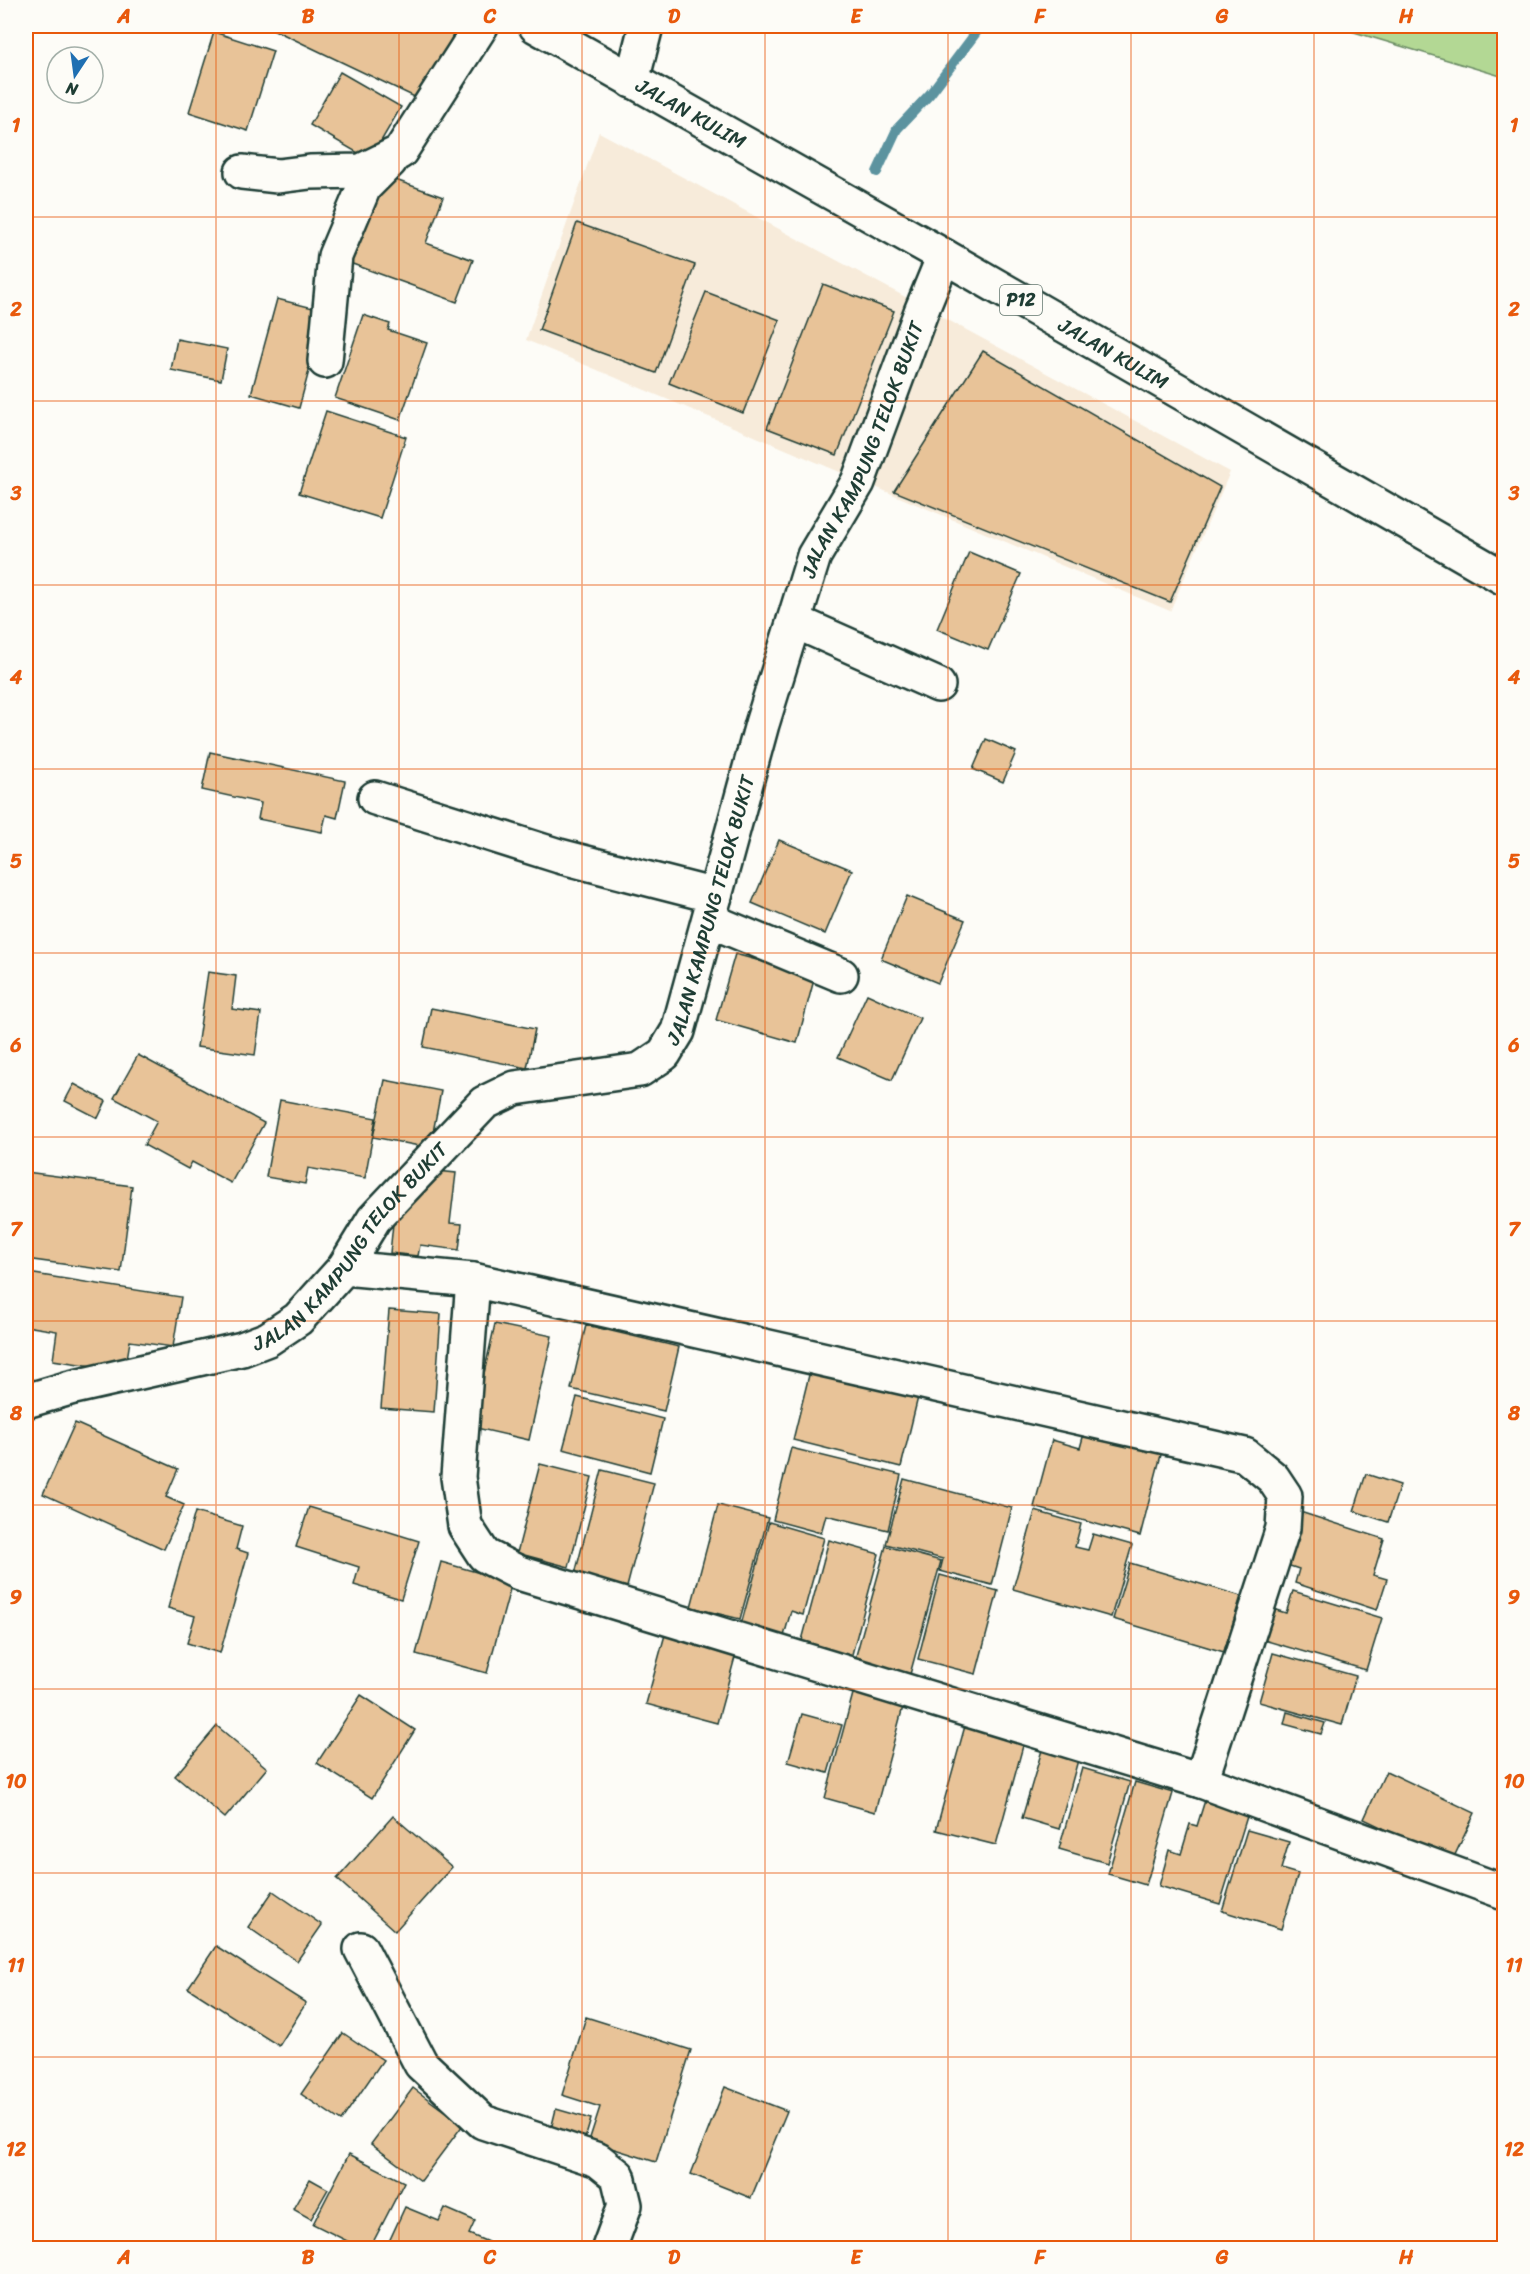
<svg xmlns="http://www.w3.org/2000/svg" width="1530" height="2274" viewBox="0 0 1530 2274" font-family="Sriracha,sans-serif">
	<rect width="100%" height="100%" fill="#fdfcf7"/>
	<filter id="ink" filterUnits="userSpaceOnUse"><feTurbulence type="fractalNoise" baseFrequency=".0167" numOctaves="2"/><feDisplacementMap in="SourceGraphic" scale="12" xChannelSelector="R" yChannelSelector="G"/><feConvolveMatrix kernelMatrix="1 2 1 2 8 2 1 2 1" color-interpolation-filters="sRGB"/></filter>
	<g filter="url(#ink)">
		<path fill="#f7ebda" d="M599,132L1230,472L1170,611L526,340Z"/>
		<path fill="#b3d894" stroke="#698a64" stroke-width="1.5" d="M1334,26H1504V77Z"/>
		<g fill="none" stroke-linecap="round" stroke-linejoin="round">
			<path stroke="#5c939f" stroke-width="10" d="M877,172L897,129L930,94L981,26"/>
		</g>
		<g fill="#e8c398" stroke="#1f3d34" stroke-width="1.5">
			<path d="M266,26H449L456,29L421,100Z"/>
			<path d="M214,32L273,51L248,131L189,112Z"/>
			<path d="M340,72L401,107L370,160L310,125Z"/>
			<path d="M379,174L443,197L426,243L473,260L457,302L347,262Z"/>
			<path d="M577,223L695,265L656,373L539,330Z"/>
			<path d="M823,284L894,311L837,455L767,428Z"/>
			<path d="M706,292L780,320L743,413L669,383Z"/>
			<path d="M277,299L325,311L299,408L251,394Z"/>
			<path d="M363,315L390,324L388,330L427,343L400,420L335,398Z"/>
			<path d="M177,339L227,349L221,380L171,370Z"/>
			<path d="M983,351L1220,487L1170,602L894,491Z"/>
			<path d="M326,411L406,437L380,518L299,493Z"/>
			<path d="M969,552L1021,574L988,650L937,629Z"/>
			<path d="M986,739L1016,752L1003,782L973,769Z"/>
			<path d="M210,752L345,781L337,818L326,815L322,832L258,819L261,803L202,790Z"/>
			<path d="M779,840L852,870L825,934L752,903Z"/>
			<path d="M907,896L965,920L938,983L881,959Z"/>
			<path d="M735,954L815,976L797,1043L716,1020Z"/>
			<path d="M208,972L236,976L232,1009L261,1013L255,1055L197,1047Z"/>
			<path d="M867,994L920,1018L892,1080L838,1057Z"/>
			<path d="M431,1008L535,1029L527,1068L423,1047Z"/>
			<path d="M138,1055L264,1123L231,1183L192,1162L188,1169L144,1145L157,1121L114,1098Z"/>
			<path d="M385,1080L441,1091L430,1148L373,1137Z"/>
			<path d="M74,1084L106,1101L98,1118L65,1101Z"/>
			<path d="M280,1100L376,1118L365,1178L308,1168L305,1184L266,1177Z"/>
			<path d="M428,1170L456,1173L450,1223L462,1224L459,1250L420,1245L418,1256L390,1253L394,1214Z"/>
			<path d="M26,1172L132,1186L121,1272L26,1259Z"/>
			<path d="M28,1273L181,1297L173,1347L130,1341L125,1371L53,1360L57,1331L26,1326V1286Z"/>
			<path d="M389,1310L441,1314L434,1412L381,1408Z"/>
			<path d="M495,1324L552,1336L529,1440L472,1427Z"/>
			<path d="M586,1325L679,1347L664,1411L571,1389Z"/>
			<path d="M811,1367L919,1393L901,1467L793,1440Z"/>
			<path d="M577,1397L663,1419L650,1472L563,1449Z"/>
			<path d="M75,1423L178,1469L166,1497L184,1505L164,1549L43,1494Z"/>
			<path d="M1085,1430L1162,1451L1140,1536L1034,1507L1052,1440L1080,1448Z"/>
			<path d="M791,1448L901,1475L888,1530L826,1515L821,1533L773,1520Z"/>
			<path d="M540,1464L592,1477L569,1567L517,1553Z"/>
			<path d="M602,1470L654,1483L627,1587L575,1574Z"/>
			<path d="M1366,1474L1400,1485L1388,1522L1354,1511Z"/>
			<path d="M904,1479L1012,1508L992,1585L940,1571L943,1559L886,1544Z"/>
			<path d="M718,1505L768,1518L740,1619L691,1607Z"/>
			<path d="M309,1507L419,1541L401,1599L354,1585L359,1567L296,1547Z"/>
			<path d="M1035,1511L1081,1524L1075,1547L1088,1550L1093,1534L1132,1545L1111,1617L1013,1589Z"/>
			<path d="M1297,1511L1384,1539L1373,1575L1387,1579L1377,1610L1295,1583L1299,1569L1281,1563Z"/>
			<path d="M195,1512L242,1526L236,1549L248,1553L220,1653L187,1643L195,1616L168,1608Z"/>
			<path d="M769,1522L824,1538L803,1615L791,1611L784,1636L741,1625Z"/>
			<path d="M829,1540L879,1554L851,1658L801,1644Z"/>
			<path d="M886,1546L941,1561L909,1678L854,1663Z"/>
			<path d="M441,1562L512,1582L487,1673L416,1654Z"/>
			<path d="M1130,1563L1241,1596L1224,1652L1113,1619Z"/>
			<path d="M940,1575L998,1591L976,1674L918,1659Z"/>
			<path d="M1293,1591L1382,1618L1366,1670L1257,1638L1266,1607L1286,1613Z"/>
			<path d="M666,1631L737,1650L717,1723L646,1704Z"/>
			<path d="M1273,1653L1356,1676L1342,1725L1259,1702Z"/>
			<path d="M854,1690L904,1703L875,1812L825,1798Z"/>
			<path d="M361,1695L415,1730L372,1798L317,1763Z"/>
			<path d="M1287,1712L1325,1723L1321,1734L1284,1724Z"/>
			<path d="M802,1714L842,1725L828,1773L788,1762Z"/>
			<path d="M217,1726L267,1768L225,1818L175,1776Z"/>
			<path d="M965,1726L1024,1742L996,1845L936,1830Z"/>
			<path d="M1042,1750L1078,1760L1059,1829L1022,1818Z"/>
			<path d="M1082,1768L1130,1782L1107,1863L1059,1849Z"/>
			<path d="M1386,1771L1475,1813L1452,1861L1364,1819Z"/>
			<path d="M1135,1782L1173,1793L1146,1885L1108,1874Z"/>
			<path d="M1206,1797L1249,1810L1220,1904L1159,1886L1169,1850L1181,1854L1190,1824L1197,1826Z"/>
			<path d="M393,1816L452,1867L395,1931L337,1879Z"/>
			<path d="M1247,1830L1289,1842L1281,1869L1298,1874L1281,1929L1222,1911Z"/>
			<path d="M273,1891L322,1925L297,1961L248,1927Z"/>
			<path d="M216,1946L306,2003L279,2046L188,1988Z"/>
			<path d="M586,2017L691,2050L656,2162L589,2141L600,2107L562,2095Z"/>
			<path d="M343,2033L383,2060L341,2121L301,2094Z"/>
			<path d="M725,2087L787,2111L751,2198L691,2174Z"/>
			<path d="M413,2088L463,2125L421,2181L371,2144Z"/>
			<path d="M556,2109L591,2119L585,2139L551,2129Z"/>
			<path d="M349,2154L404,2182L370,2248H361L313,2224Z"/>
			<path d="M310,2179L328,2189L311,2219L293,2209Z"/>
			<path d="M405,2207L439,2221L445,2208L475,2221L469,2234L488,2242L486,2248H386Z"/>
		</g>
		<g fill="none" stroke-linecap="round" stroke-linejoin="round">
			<g stroke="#1f3d34" stroke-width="38">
				<g id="minor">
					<path d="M632,81L646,26"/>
					<path d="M242,172L278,176L310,172L361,171L400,152L481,26"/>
					<path d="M325,361L335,256L364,187L390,161"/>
					<path d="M794,621L938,685"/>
					<path d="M375,798L559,856L715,896"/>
					<path d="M709,920L841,975"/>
					<path d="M344,1268L473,1280L1245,1455L1273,1478L1285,1496L1283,1528L1201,1781"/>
					<path d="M473,1280L458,1477L465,1526L484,1555L519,1573L1201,1781L1504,1892"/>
					<path id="s1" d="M26,1401L70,1388L242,1349L268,1339L298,1319L344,1268L374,1219L484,1103L515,1088L640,1070L664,1054L678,1031L762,724L814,556L858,482L921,312L944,256"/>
					<path d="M361,1949L421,2064L483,2122L598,2160L618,2176L625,2205L609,2248"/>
				</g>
			</g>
			<g stroke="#1f3d34" stroke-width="38">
				<g id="major">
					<path id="s2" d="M536,26L944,256L1504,578"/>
				</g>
			</g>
			<use href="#minor" stroke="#fdfcf7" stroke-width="33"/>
			<use href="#major" stroke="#fdfcf7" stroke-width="33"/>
		</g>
	</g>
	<path fill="none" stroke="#e8590c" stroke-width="1.5" stroke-opacity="0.55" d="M216,26V2248M399,26V2248M582,26V2248M765,26V2248M948,26V2248M1131,26V2248M1314,26V2248M26,217H1504M26,401H1504M26,585H1504M26,769H1504M26,953H1504M26,1137H1504M26,1321H1504M26,1505H1504M26,1689H1504M26,1873H1504M26,2057H1504"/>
	<g text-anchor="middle" stroke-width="6" stroke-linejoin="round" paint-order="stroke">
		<rect fill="#fdfcf7" stroke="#62766e" stroke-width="1.5" x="1000" y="285" width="42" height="30" rx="4.5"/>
		<g font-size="18" font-weight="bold" fill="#1f3d34">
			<text x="1021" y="306">P12</text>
		</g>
		<g font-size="20" fill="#1f3d34" stroke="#fdfcf7">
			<text dy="7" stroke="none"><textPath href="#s2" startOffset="178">JALAN KULIM</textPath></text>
			<text dy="7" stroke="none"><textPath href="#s2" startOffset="664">JALAN KULIM</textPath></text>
			<text dy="7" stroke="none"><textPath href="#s1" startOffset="1400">JALAN KAMPUNG TELOK BUKIT</textPath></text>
			<text dy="7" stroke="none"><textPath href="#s1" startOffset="914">JALAN KAMPUNG TELOK BUKIT</textPath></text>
			<text dy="7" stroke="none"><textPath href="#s1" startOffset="374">JALAN KAMPUNG TELOK BUKIT</textPath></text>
		</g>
	</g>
	<rect width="1530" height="2274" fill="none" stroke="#fdfcf7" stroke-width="66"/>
	<g transform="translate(75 75) rotate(193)"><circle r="28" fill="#fdfcf7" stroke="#a4b0a9" stroke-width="1.5"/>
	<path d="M0-4.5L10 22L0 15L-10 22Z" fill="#1f6fb2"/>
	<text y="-9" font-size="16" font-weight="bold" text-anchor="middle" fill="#1f3d34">N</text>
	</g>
	<rect x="33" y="33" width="1464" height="2208" fill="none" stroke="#e8590c" stroke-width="2"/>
	<g font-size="20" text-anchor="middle" font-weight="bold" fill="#e8590c">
		<text x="124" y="23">A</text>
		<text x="308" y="23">B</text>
		<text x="490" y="23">C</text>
		<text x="674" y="23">D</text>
		<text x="856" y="23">E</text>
		<text x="1040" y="23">F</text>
		<text x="1222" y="23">G</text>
		<text x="1406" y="23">H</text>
		<text x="16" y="132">1</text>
		<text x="1514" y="132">1</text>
		<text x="16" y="316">2</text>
		<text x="1514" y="316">2</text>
		<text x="16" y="500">3</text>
		<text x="1514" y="500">3</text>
		<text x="16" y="684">4</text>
		<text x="1514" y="684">4</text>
		<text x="16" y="868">5</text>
		<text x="1514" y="868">5</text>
		<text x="16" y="1052">6</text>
		<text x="1514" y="1052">6</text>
		<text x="16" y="1236">7</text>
		<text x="1514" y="1236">7</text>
		<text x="16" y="1420">8</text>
		<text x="1514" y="1420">8</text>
		<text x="16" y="1604">9</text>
		<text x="1514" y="1604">9</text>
		<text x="16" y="1788">10</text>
		<text x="1514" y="1788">10</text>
		<text x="16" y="1972">11</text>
		<text x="1514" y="1972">11</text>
		<text x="16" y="2156">12</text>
		<text x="1514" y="2156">12</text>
		<text x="124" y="2264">A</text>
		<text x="308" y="2264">B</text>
		<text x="490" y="2264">C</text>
		<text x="674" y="2264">D</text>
		<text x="856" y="2264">E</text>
		<text x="1040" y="2264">F</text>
		<text x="1222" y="2264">G</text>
		<text x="1406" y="2264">H</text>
	</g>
</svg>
